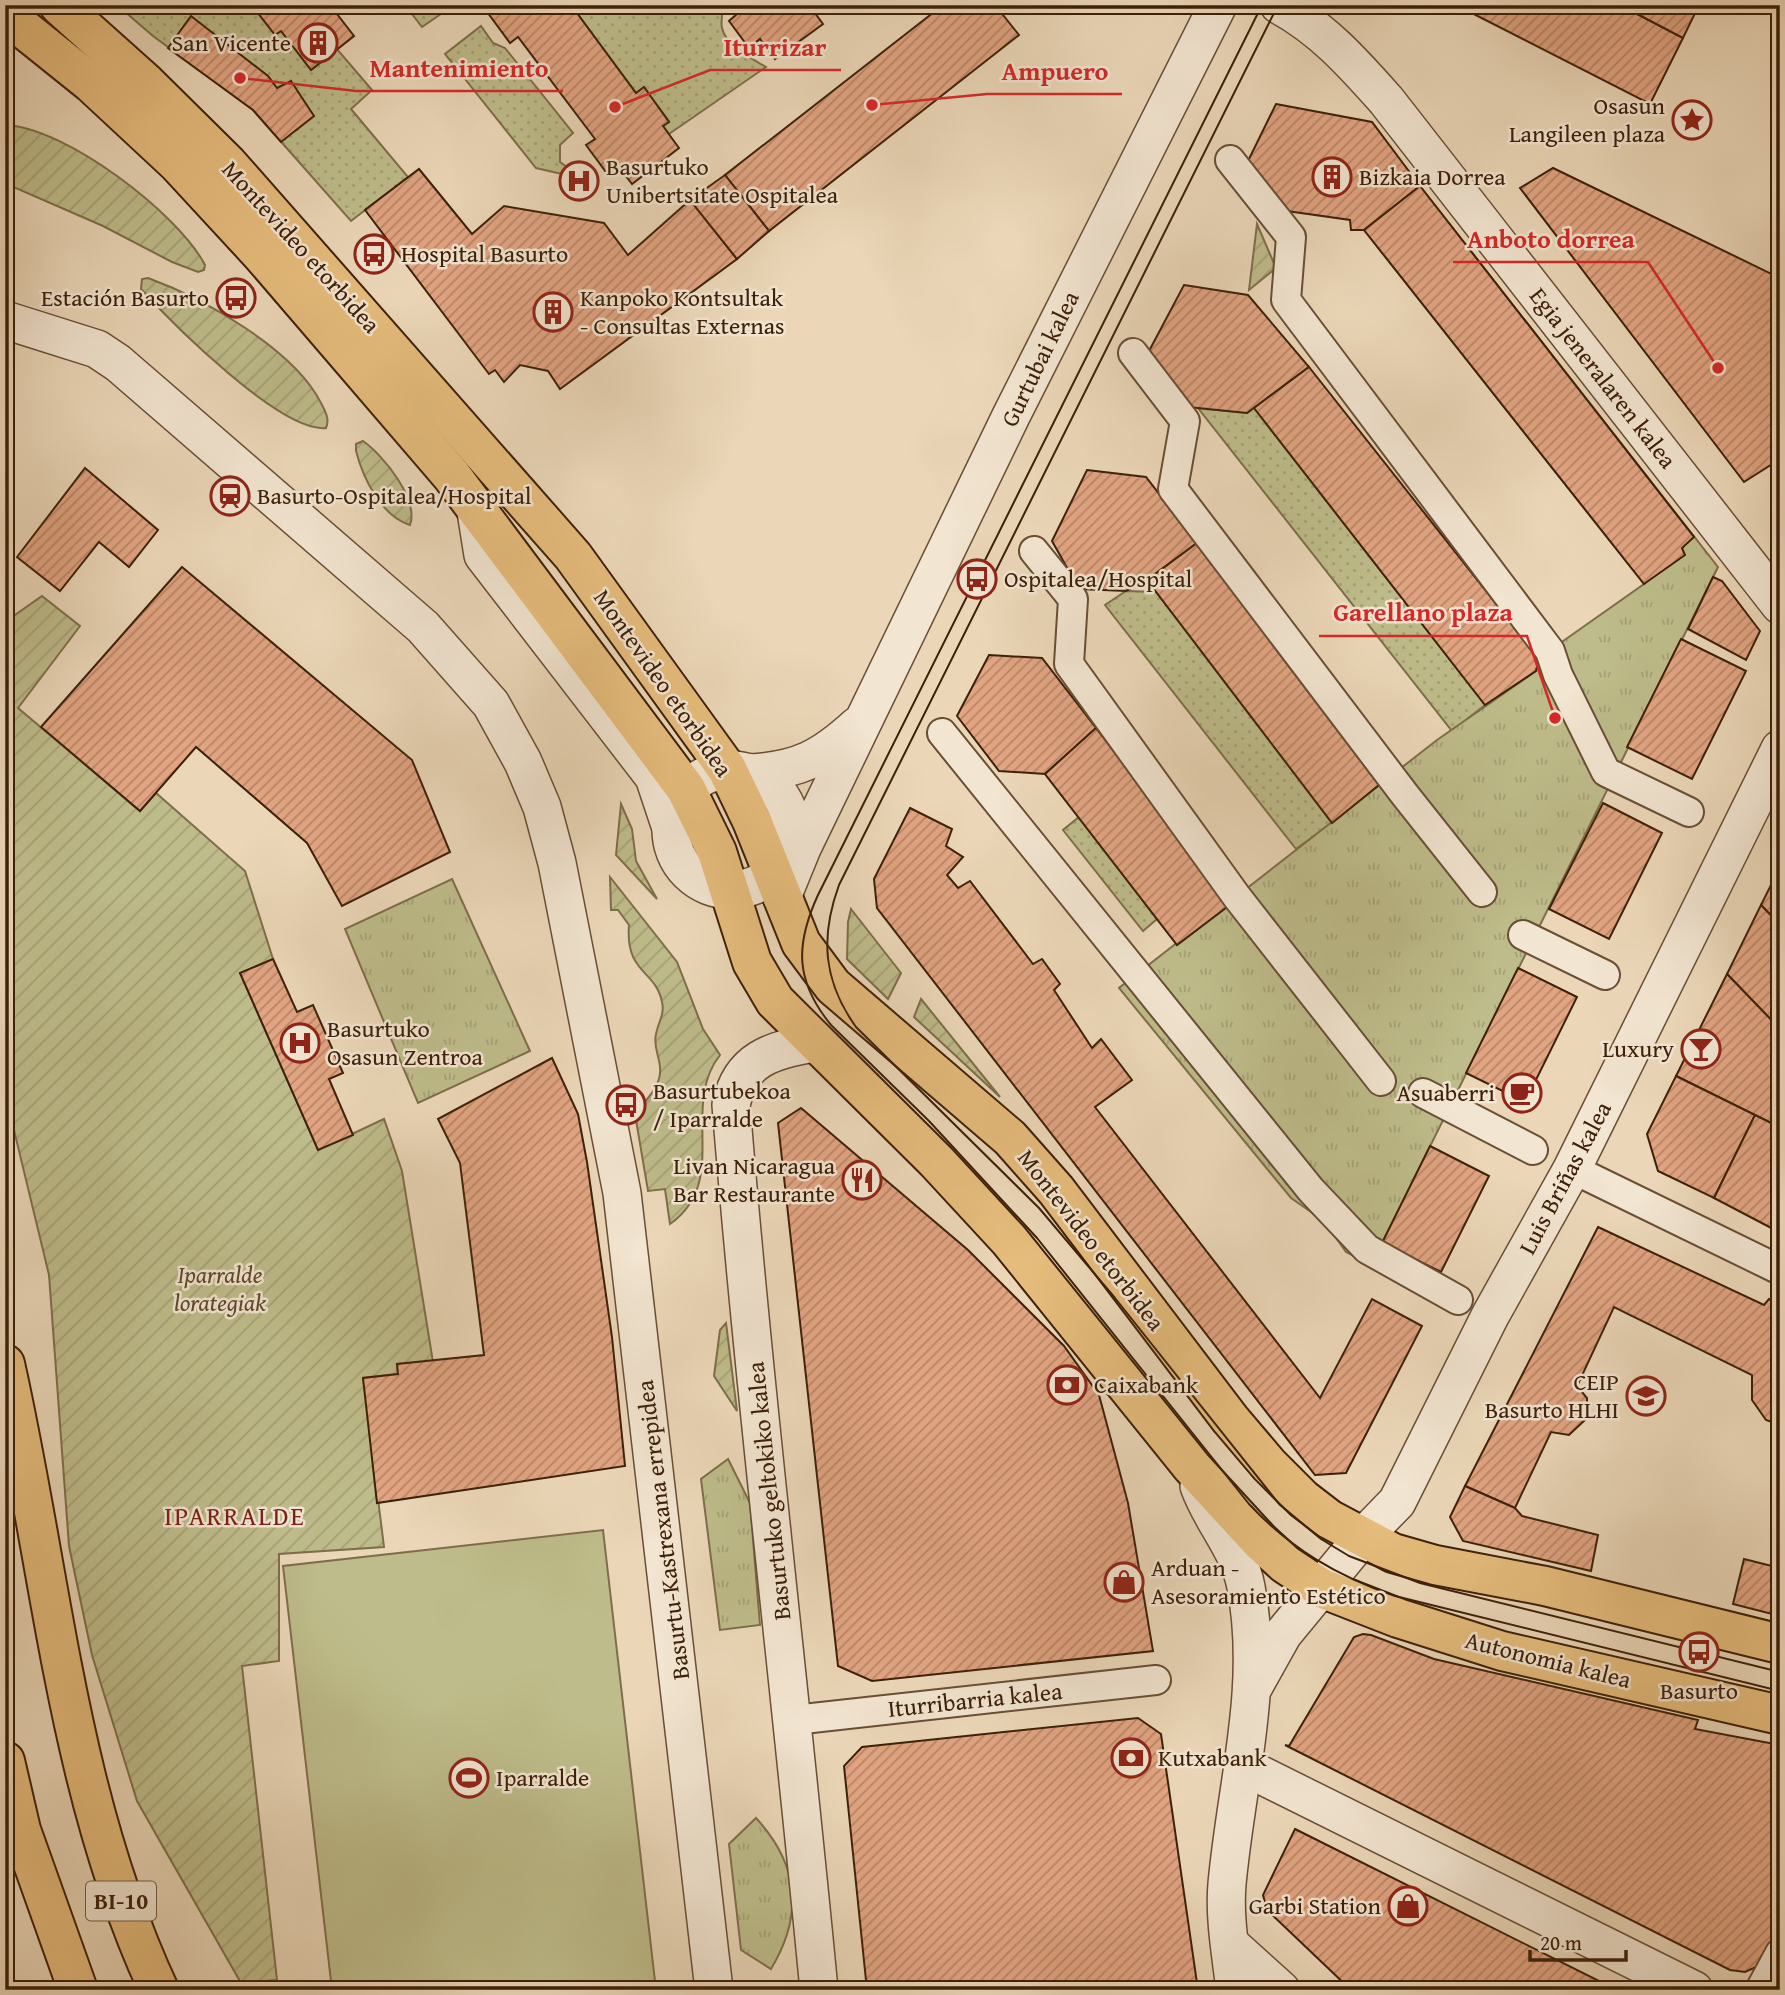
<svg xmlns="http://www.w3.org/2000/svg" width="1785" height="1995" viewBox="0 0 1785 1995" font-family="'Gentium Book Plus',serif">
	<defs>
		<pattern id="grass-dots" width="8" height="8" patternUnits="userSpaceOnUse" patternTransform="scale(1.75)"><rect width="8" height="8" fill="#bebc8a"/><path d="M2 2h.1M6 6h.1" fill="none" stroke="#a4a176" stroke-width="1.8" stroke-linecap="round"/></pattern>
		<pattern id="park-tufts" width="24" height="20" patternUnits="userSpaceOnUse" patternTransform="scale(1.75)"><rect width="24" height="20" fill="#bebc8a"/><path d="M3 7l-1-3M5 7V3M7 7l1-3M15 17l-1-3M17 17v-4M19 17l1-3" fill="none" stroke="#a4a176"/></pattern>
		<pattern id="garden-furrows" width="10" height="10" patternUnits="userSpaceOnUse" patternTransform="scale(1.75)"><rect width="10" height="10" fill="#bebc8a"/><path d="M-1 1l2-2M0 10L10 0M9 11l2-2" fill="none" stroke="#a4a176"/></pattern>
		<pattern id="building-hatch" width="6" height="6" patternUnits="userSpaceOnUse" patternTransform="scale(1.75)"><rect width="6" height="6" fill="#e2a481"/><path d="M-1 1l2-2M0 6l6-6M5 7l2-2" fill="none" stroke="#b88568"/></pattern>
	</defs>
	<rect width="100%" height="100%" fill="#ebd7b8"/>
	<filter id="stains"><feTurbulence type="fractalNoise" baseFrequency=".00286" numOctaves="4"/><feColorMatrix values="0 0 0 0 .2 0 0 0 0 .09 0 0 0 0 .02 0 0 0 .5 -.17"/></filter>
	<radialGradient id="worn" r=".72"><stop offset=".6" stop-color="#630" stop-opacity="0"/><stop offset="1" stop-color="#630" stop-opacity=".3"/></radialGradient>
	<g fill="url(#grass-dots)" stroke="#7e6e4a" stroke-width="2">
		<path d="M117,5H251L275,35L281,31L311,69L337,49L372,90L351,109L408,177L351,221L253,110L153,36Z"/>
		<path d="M405,5H454L422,27Z"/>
		<path d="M571,5H719C725,13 720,19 722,28C726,46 751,58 766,67L669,134L663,126L669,121L644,88L636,93Z"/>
		<path d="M481,26L493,43L505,48L573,133L560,145V162L584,179L536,168L445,54Z"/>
		<path d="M1198,408L1247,413L1254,408L1485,705L1452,731Z"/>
		<path d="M1126,591L1156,592L1332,823L1296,849L1105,605Z"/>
		<path d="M1079,817L1157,919L1143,931L1063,830Z"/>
	</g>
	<g fill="url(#park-tufts)" stroke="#7e6e4a" stroke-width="2">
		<path d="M1420,186L1718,567L1382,1243L1364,1261L1346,1252L1324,1221L1291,1198L1119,988L1437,740L1536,671L1539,658L1644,584L1364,230Z"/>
		<path d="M452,879L530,1051L418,1103L345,929Z"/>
		<path d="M728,1459L750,1503L760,1625L720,1630L701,1479Z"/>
		<path d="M756,1818C799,1865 804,1914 771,1969L741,1950L729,1844Z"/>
	</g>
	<g fill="url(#garden-furrows)" stroke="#7e6e4a" stroke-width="2">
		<path d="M5,125C65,127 178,213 205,265L204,270L198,272L172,262L103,226L11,186L5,180Z"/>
		<path d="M1257,224L1276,268L1249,290Z"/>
		<path d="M148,278C203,298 294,349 321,403C325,411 330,419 326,428C281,433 171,322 141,289L142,279Z"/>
		<path d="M363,441C383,455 419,499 410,525C381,516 363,478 356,451V444Z"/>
		<path d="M42,596L80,626L18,708L140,811L156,793L245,871L273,959L240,973L318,1150L384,1119L402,1171L433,1362L397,1364L398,1374L363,1378L384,1547L279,1554V1661L242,1666L277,1980L241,1983L137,1801L92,1655L69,1546L49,1275L13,1126L5,1110V622Z"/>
		<path d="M621,804L632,829L636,861L657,899L616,855Z"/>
		<path d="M610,877L677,962L703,1029L720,1055C679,1107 731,1181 670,1224L665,1189L648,1191L635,1114C646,1100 662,1086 660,1067C659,1055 653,1046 656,1034C658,1023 665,1014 662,1002C656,970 625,974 629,925L618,910H611Z"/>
		<path d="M851,909L901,973L888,999L847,959L848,922Z"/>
		<path d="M921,999L1000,1097L914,1017Z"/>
		<path d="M726,1323L737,1411L714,1376L720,1330Z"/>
	</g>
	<path fill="#bebc8a" stroke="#7e6e4a" stroke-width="2" d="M603,1530L656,1990H332L283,1566Z"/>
	<g fill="url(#building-hatch)" stroke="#3d2009" stroke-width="2">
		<path d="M267,5H330L354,36L311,70L281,31L275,35L258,13Z"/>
		<path d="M482,5H571L636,93L644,87L669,122L663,126L679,148L632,184L617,164L606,172L586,145L595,139L518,37L510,43Z"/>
		<path d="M731,5H809L823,24L775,59L760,39L749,48L729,21L737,14Z"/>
		<path d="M943,5H995L1019,35L769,231L725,175Z"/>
		<path d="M1456,5H1620L1683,38L1650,104Z"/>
		<path d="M1620,5H1699L1683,38Z"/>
		<path d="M191,16L268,76L277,88L291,81L314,116L281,142L253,110L168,48Z"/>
		<path d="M1276,104L1372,122L1420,186L1364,230H1351L1350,220L1280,210L1245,167Z"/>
		<path d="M1553,168L1780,278V459L1744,482L1520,188Z"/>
		<path d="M419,169L472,234L504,206L604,223L628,255L690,200L737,259L560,389L548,371L520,365L504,382L495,370L489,374L365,210Z"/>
		<path d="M725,175L769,231L737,259L690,200Z"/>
		<path d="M1420,186L1694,537L1682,548L1685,555L1644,584L1364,230Z"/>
		<path d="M1184,285L1248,295L1309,367L1247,413L1188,407L1148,353Z"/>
		<path d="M1309,367L1539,658L1536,671L1485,705L1254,408Z"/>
		<path d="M85,468L158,530L129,567L99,542L60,591L17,557Z"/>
		<path d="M1087,470L1146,477L1197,543L1147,580L1126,591L1079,589L1052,541Z"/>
		<path d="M1197,543L1379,785L1332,823L1147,580Z"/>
		<path d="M182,567L412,760L450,852L342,906L307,843L196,747L140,811L41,727Z"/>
		<path d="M1713,577L1722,581L1760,631L1746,660L1688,629Z"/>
		<path d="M1681,639L1746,671L1692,779L1627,747Z"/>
		<path d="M989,655L1042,658L1096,728L1045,774L999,771L957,716Z"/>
		<path d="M1096,728L1231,904L1177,945L1045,774Z"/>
		<path d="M1603,803L1662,833L1609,939L1549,909Z"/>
		<path d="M910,808L952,829L946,846L963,857L947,875L958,888L970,881L1033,964L1042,959L1060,984L1054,990L1092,1048L1101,1039L1132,1080L1095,1107L1320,1398L1372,1299L1422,1326L1346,1473L1315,1475L877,908L874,879Z"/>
		<path d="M1780,867V925L1761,905Z"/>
		<path d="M1761,905L1780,925V1029L1727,974Z"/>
		<path d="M273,959L297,1012L313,1005L343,1073L329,1079L353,1135L318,1150L240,973Z"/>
		<path d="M1518,968L1577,997L1525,1102L1466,1073Z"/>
		<path d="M1727,974L1780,1029V1118L1775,1125L1676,1076Z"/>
		<path d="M552,1058L578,1114L587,1162L612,1337L625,1466L377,1503L363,1378L398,1374L397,1364L484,1355L460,1163L438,1119Z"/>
		<path d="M1676,1076L1755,1115L1714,1198L1658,1171L1647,1134Z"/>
		<path d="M801,1108L968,1250L1064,1346L1099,1395L1128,1503L1153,1651L872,1681L838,1666L778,1123Z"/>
		<path d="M1755,1115L1775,1125L1780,1118V1229L1777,1231L1714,1198Z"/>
		<path d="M1430,1146L1489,1176L1441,1272L1382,1243Z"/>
		<path d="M1598,1227L1764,1305L1769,1299L1780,1304V1425L1766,1420L1752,1400V1375L1614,1307L1577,1386L1587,1398V1418L1569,1435L1551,1432L1515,1508L1465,1486Z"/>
		<path d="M1465,1486L1515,1508L1522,1516L1598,1535L1591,1571L1463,1541L1450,1517Z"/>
		<path d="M1744,1559L1780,1568V1616L1733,1604Z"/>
		<path d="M1363,1634L1371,1635L1434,1659L1698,1720L1695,1729L1780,1745V1931L1763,1964L1745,1972L1730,1970L1285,1745L1289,1746L1354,1637Z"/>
		<path d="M1138,1718L1161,1734L1198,1990H867L844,1766L862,1747Z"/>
		<path d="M1295,1829L1617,1990H1351L1267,1910L1263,1895Z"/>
	</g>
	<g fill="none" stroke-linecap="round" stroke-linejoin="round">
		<g stroke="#684e35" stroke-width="32">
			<g id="pedestrian">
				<path d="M1230,160L1291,237L1286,300L1550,651L1558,675L1606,772L1689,812"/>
				<path d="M1133,353L1185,421L1173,489L1405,795L1482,892"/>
				<path d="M1034,551L1073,599L1069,664L1237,897L1381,1081"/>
				<path d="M942,733L1311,1190L1367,1249L1458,1300"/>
				<path d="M1523,935L1605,975"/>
				<path d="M1423,1093L1533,1150"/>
				<path d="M1587,1176L1780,1270"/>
				<path d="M794,1720L1156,1680"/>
				<path d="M1760,1990L1780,1953"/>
			</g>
		</g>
		<g stroke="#684e35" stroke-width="40">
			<g id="minor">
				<path d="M1279,5C1323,29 1353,63 1386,100L1780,605"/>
				<path d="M5,320L97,349L118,363L423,627L491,704L523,762L542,807L557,863L622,1193L714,1990"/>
				<path d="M475,505L483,555L654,777L670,825"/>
				<circle cx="731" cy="830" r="60"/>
				<path d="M751,773C799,770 822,758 857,726"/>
				<path d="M782,897L802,848L1011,416L1218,5"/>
				<path d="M814,1043C772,1050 740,1059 731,1105C755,1401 791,1695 819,1990"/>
				<path d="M1199,1486C1212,1522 1239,1549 1246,1587C1265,1687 1236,1785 1227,1884C1224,1918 1231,1955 1235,1990"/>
				<path d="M1254,1686L1283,1634L1362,1538L1397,1502L1490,1316L1572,1169L1780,749"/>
				<path d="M1243,1766L1694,1990"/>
				<path d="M1230,1944L1281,1990"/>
			</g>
		</g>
		<g stroke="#3d2009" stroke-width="42">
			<g id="primary">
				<path d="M59,5L146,83L228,164L573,556L727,769L752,821L801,943L833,986L1010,1138L1056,1190L1230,1419L1269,1465L1303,1499L1329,1519L1393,1553L1435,1565L1545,1586L1780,1644"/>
				<path d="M5,14L91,83L178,164L262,255L451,475L686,789L717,852L752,962L775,1001L936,1161L1009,1240L1192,1467L1260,1541L1285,1564L1321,1588L1398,1618L1502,1651L1780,1715"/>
			</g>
		</g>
		<g stroke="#3d2009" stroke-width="42">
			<g id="motorway">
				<path d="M5,1364C52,1573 67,1793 159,1990"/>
				<path d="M5,1761L21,1830L78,1990"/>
			</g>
		</g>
		<use href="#pedestrian" stroke="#f2e5d1" stroke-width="28"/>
		<use href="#minor" stroke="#f2e5d1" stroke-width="37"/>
		<use href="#primary" stroke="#e6bc7c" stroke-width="38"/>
		<use href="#motorway" stroke="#e6bc7c" stroke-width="38"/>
		<g stroke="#3d2009" stroke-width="2">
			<path d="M1262,5L818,895C795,945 795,981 831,1025L929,1121L1037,1238L1249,1504C1291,1549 1337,1576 1395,1596L1780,1691"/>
			<path d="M1278,5L839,885C820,937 823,981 856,1027L1039,1208L1115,1298L1279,1504L1321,1539L1349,1556L1420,1583L1780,1672"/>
		</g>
	</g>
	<defs>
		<g id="building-ring" transform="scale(2.0125)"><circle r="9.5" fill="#f2e5d1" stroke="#8f2418" stroke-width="1.5"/><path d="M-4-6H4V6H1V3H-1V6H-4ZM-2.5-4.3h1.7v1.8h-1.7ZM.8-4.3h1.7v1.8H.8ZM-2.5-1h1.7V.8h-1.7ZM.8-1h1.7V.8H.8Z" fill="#8f2418"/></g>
		<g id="sight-ring" transform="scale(2.0125)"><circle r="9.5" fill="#f2e5d1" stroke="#8f2418" stroke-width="1.5"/><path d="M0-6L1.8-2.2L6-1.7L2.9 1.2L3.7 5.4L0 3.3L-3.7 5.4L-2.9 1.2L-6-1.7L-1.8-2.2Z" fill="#8f2418"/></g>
		<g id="hospital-ring" transform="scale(2.0125)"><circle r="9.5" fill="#f2e5d1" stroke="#8f2418" stroke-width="1.5"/><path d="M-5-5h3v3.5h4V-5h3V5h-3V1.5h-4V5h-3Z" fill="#8f2418"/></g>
		<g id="bus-ring" transform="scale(2.0125)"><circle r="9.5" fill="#f2e5d1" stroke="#8f2418" stroke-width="1.5"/><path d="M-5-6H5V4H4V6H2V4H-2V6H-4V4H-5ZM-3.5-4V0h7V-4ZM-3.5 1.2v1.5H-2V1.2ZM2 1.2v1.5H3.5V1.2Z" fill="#8f2418"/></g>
		<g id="station-ring" transform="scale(2.0125)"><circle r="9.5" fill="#f2e5d1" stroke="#8f2418" stroke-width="1.5"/><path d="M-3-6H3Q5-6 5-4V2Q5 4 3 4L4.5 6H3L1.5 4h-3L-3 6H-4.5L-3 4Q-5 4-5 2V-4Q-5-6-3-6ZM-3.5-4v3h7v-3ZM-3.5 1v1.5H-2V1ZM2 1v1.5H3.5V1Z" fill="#8f2418"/></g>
		<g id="bar-ring" transform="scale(2.0125)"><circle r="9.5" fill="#f2e5d1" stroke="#8f2418" stroke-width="1.5"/><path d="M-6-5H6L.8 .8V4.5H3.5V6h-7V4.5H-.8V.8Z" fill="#8f2418"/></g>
		<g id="cafe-ring" transform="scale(2.0125)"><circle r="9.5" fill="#f2e5d1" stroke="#8f2418" stroke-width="1.5"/><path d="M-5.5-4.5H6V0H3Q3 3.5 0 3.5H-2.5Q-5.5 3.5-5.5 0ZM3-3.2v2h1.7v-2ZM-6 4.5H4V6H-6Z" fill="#8f2418"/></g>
		<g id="restaurant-ring" transform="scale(2.0125)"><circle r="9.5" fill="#f2e5d1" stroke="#8f2418" stroke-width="1.5"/><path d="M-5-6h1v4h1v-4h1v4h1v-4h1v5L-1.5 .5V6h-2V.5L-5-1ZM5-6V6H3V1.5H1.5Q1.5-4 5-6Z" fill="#8f2418"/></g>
		<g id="bank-ring" transform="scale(2.0125)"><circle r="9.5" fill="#f2e5d1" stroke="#8f2418" stroke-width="1.5"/><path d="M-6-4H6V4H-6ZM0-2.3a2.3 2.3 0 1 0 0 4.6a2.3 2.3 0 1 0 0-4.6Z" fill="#8f2418"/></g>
		<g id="school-ring" transform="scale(2.0125)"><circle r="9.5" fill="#f2e5d1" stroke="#8f2418" stroke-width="1.5"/><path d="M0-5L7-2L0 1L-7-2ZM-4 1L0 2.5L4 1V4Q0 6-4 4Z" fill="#8f2418"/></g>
		<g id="shop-ring" transform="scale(2.0125)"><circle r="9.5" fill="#f2e5d1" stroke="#8f2418" stroke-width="1.5"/><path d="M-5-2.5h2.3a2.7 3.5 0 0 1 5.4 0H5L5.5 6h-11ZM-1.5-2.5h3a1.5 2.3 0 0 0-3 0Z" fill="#8f2418"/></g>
		<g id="stadium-ring" transform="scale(2.0125)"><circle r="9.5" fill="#f2e5d1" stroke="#8f2418" stroke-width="1.5"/><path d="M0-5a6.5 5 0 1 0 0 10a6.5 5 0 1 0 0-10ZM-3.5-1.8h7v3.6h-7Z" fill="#8f2418"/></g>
	</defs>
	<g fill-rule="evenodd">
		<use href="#building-ring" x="318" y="43"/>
		<use href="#sight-ring" x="1692" y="120"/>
		<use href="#building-ring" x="1332" y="177"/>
		<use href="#hospital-ring" x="579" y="181"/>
		<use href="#bus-ring" x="374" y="254"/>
		<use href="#bus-ring" x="236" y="298"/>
		<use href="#building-ring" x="553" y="312"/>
		<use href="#station-ring" x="230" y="496"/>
		<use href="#bus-ring" x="977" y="579"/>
		<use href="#hospital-ring" x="300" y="1043"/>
		<use href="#bar-ring" x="1701" y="1049"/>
		<use href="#cafe-ring" x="1522" y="1093"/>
		<use href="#bus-ring" x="626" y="1105"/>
		<use href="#restaurant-ring" x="862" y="1180"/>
		<use href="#bank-ring" x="1067" y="1385"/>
		<use href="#school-ring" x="1646" y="1396"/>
		<use href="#shop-ring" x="1124" y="1582"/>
		<use href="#bus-ring" x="1699" y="1652"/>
		<use href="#bank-ring" x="1131" y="1758"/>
		<use href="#stadium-ring" x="469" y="1778"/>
		<use href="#shop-ring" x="1408" y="1906"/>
	</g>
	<g text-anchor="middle" stroke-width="5" stroke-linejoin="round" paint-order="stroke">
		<rect fill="#f2e5d1" stroke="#735b45" stroke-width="2" x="86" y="1881.5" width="70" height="39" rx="5"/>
		<g font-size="23" font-weight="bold" fill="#3d2009">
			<text x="121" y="1909">BI-10</text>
		</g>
		<g font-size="24" fill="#3d2009" stroke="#f2e5d1" text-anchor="start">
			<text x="291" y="51" text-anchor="end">San Vicente</text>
			<text x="1665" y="114" text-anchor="end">Osasun<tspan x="1665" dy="28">Langileen plaza</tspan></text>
			<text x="606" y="175">Basurtuko<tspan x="606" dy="28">Unibertsitate Ospitalea</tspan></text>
			<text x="1359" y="185">Bizkaia Dorrea</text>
			<text x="401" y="262">Hospital Basurto</text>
			<text x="209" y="306" text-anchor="end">Estación Basurto</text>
			<text x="580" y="306">Kanpoko Kontsultak<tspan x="580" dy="28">- Consultas Externas</tspan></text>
			<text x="257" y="504">Basurto-Ospitalea/Hospital</text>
			<text x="1004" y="587">Ospitalea/Hospital</text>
			<text x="327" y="1037">Basurtuko<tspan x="327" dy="28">Osasun Zentroa</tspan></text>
			<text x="1674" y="1057" text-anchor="end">Luxury</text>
			<text x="653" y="1099">Basurtubekoa<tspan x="653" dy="28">/ Iparralde</tspan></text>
			<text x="1495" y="1101" text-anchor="end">Asuaberri</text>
			<text x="835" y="1174" text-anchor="end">Livan Nicaragua<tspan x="835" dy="28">Bar Restaurante</tspan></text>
			<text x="1619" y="1390" text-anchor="end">CEIP<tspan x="1619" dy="28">Basurto HLHI</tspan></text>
			<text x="1094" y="1393">Caixabank</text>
			<text x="1151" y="1576">Arduan -<tspan x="1151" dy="28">Asesoramiento Estético</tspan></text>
			<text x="1699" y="1699" text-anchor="middle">Basurto</text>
			<text x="1158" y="1766">Kutxabank</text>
			<text x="496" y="1786">Iparralde</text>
			<text x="1381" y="1914" text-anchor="end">Garbi Station</text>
		</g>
		<g font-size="24" fill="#3d2009" stroke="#f2e5d1">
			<text transform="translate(301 247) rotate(48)" y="8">Montevideo etorbidea</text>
			<text transform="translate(1040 359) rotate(-64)" y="8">Gurtubai kalea</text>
			<text transform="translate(1603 378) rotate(52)" y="8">Egia jeneralaren kalea</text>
			<text transform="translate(663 683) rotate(55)" y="8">Montevideo etorbidea</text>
			<text transform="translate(1565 1178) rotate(-62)" y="8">Luis Briñas kalea</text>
			<text transform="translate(1091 1240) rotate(52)" y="8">Montevideo etorbidea</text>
			<text transform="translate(769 1491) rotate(-96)" y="8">Basurtuko geltokiko kalea</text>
			<text transform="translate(663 1530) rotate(-97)" y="8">Basurtu-Kastrexana errepidea</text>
			<text transform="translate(1548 1660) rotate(14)" y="8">Autonomia kalea</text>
			<text transform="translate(975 1700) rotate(-6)" y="8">Iturribarria kalea</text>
		</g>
		<g font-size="24" font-style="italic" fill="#5d4729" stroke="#f2e5d1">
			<text x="220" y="1283">Iparralde<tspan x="220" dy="28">lorategiak</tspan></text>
		</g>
		<g font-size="26" letter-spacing="2" fill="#7a1f14" stroke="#f2e5d1">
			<text x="235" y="1525">IPARRALDE</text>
		</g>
	</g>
	<path fill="none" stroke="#d62828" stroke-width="2.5" d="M615 107L710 70H841M240 78L356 91H563M872 105L987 94H1122M1718 368L1648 262H1453M1555 718L1527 636H1319"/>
	<g fill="#d62828" stroke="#f2e5d1" stroke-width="2.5">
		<circle cx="615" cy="107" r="7"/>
		<circle cx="240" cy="78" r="7"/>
		<circle cx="872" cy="105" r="7"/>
		<circle cx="1718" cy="368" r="7"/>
		<circle cx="1555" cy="718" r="7"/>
	</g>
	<g font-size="26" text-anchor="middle" font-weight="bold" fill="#d62828" stroke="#f2e5d1" stroke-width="5" stroke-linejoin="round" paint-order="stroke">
		<text x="775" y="56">Iturrizar</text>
		<text x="459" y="77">Mantenimiento</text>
		<text x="1055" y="80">Ampuero</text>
		<text x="1551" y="248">Anboto dorrea</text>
		<text x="1423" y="621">Garellano plaza</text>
	</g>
	<rect width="1785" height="1995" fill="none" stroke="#ebd7b8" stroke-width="28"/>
	<rect x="7" y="7" width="1771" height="1981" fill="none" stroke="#3d2009" stroke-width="3.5"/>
	<rect x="14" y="14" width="1757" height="1967" fill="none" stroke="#3d2009" stroke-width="2"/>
	<path d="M1530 1950v10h96v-10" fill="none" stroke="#3d2009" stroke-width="3.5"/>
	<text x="1540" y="1950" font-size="21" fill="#3d2009" stroke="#f2e5d1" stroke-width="5" paint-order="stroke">20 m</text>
	<rect width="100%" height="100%" filter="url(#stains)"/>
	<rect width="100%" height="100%" fill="url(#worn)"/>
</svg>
